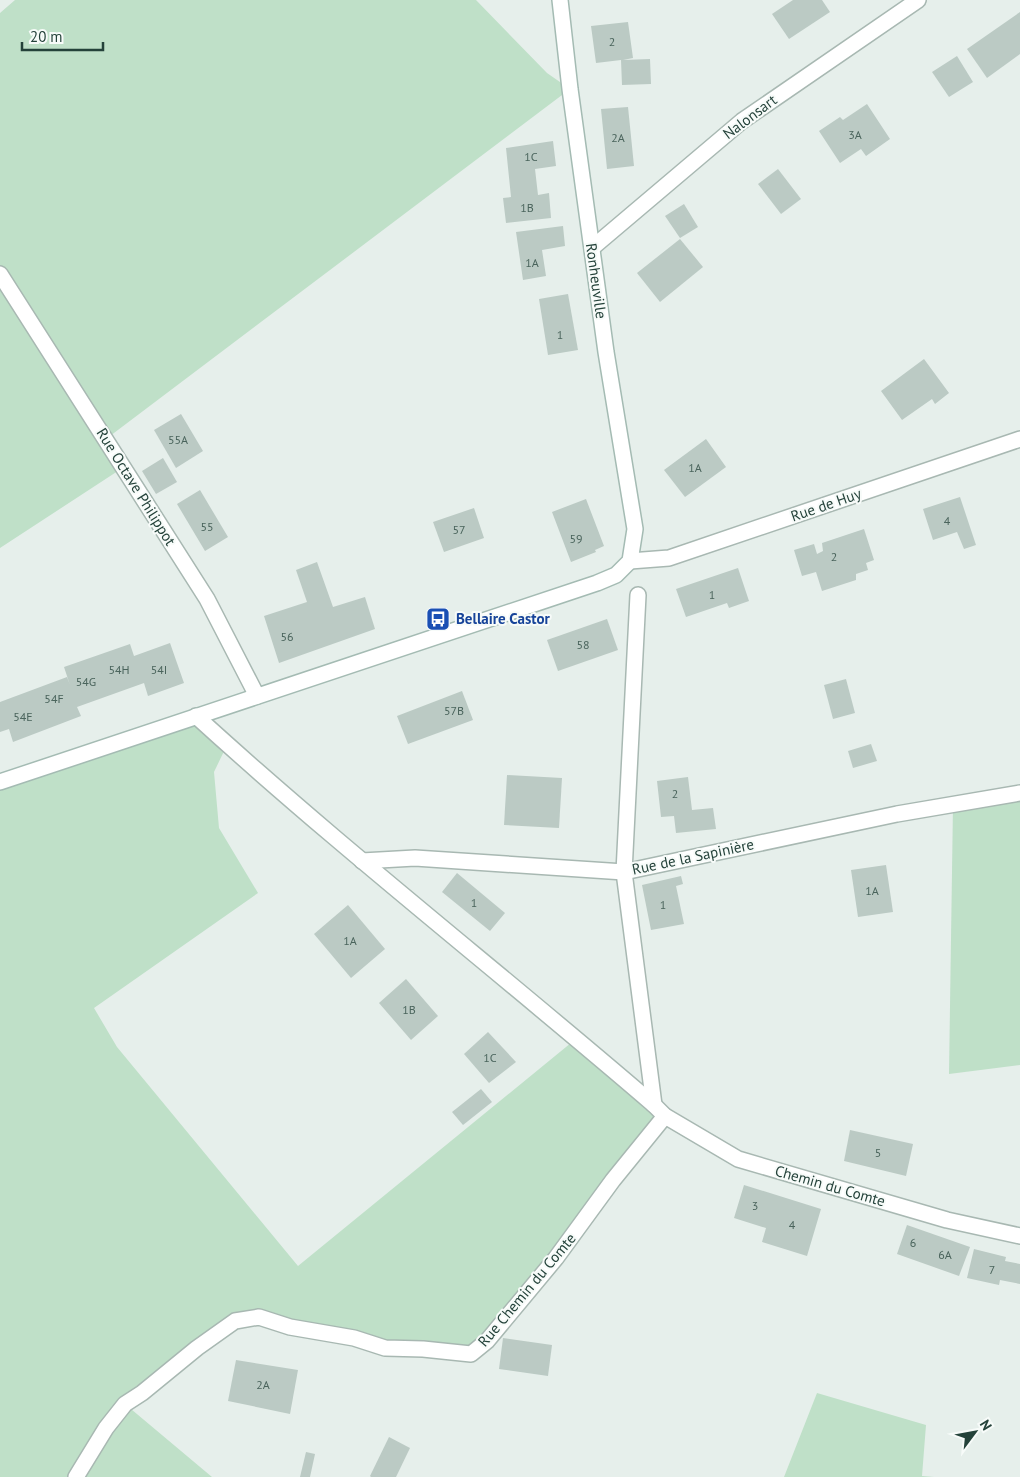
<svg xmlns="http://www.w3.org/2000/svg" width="1020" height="1477" viewBox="0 0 1020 1477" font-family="'PT Sans',sans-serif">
	<rect width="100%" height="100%" fill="#e6efeb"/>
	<g fill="#bfe0c8">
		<path d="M15,0H476L547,73L570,89L106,439L124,467L0,548V13Z"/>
		<path d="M196,716L227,745L214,772L219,828L258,893L94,1008L117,1047L298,1266L577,1038L665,1116L471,1354L235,1321L125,1404L212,1477H0V782Z"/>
		<path d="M1020,793V1065L949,1074L953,805Z"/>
		<path d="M817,1393L926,1425L922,1476L934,1477H784Z"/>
	</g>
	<g fill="#bbcac4">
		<path d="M793,0H822L830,12L789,39L772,14Z"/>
		<path d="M1020,12V54L987,78L967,49Z"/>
		<path d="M628,22L633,58L623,60L650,59L651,84L622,85L621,60L596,63L591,26Z"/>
		<path d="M957,56L973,82L949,97L932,72Z"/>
		<path d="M867,104L890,139L866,156L861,149L840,163L819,131L840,117L843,120Z"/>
		<path d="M628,107L634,166L607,169L601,109Z"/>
		<path d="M553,141L556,166L535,169L538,195L549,193L551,218L506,223L503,198L511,197L506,148Z"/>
		<path d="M778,169L801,199L781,214L758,184Z"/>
		<path d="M684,204L698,227L680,238L665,216Z"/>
		<path d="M563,226L565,246L542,250L546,276L523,280L516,232Z"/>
		<path d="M680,239L703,267L660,302L637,273Z"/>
		<path d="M568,294L578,350L548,355L539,299Z"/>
		<path d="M924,359L949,393L935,404L932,399L902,420L881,391Z"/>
		<path d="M181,414L203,451L176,468L154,430Z"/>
		<path d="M706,439L726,467L685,497L664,470Z"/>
		<path d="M163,458L177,482L156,494L142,471Z"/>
		<path d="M200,490L228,537L205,551L177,504Z"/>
		<path d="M960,497L976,545L964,549L957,532L933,540L923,509Z"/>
		<path d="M586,499L604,546L595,550L596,552L571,562L552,512Z"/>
		<path d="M474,508L484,538L444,552L433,522Z"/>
		<path d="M864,529L874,560L866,563L868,570L856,574V580L822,591L816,572L802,576L794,550L814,544L817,554L823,551L822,543Z"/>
		<path d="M317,562L333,607L365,597L375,629L279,663L264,616L307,602L296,570Z"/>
		<path d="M738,568L749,601L729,608L727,603L686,617L676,589Z"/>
		<path d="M607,619L618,650L558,671L547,640Z"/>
		<path d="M170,643L184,683L148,696L144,683L77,707L81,716L13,742L9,729L0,732V702L67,677L70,685L64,667L130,644L134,656Z"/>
		<path d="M846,679L855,713L833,719L824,685Z"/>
		<path d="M462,691L473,720L408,744L397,716Z"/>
		<path d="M871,744L877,761L853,768L848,751Z"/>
		<path d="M507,775L562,778L559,828L504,825Z"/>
		<path d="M688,777L692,810L713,808L716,829L676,833L674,816L661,817L657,781Z"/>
		<path d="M886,865L893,912L858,917L851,870Z"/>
		<path d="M457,873L505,913L490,931L442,892Z"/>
		<path d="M681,876L683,884L676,886L684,924L651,930L642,885Z"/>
		<path d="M348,905L385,949L351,978L314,934Z"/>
		<path d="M406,979L438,1016L411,1040L379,1003Z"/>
		<path d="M488,1032L516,1062L489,1083L464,1054Z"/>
		<path d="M481,1089L492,1102L463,1125L452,1112Z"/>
		<path d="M850,1130L913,1144L906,1176L844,1161Z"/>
		<path d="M744,1185L821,1209L807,1256L762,1242L766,1228L734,1218Z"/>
		<path d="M907,1225L970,1247L959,1276L897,1254Z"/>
		<path d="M974,1249L1006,1257L1005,1261L1020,1264V1284L1000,1280L999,1285L967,1278Z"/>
		<path d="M503,1338L552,1345L548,1376L499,1369Z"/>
		<path d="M236,1360L298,1370L290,1414L228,1401Z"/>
		<path d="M389,1437L410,1448L396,1477H371L370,1476Z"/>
		<path d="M306,1452L315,1454L310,1477H300Z"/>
	</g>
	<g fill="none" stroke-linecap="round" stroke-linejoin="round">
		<g stroke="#a8b8b2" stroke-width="18">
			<g id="street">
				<path d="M592,248L742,121L918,0"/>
				<path d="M0,274L207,599L257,696"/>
				<path d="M630,561L669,558L1020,439"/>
				<path d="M638,595L624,872L654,1105"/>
				<path d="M196,716C344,851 502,974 654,1105L665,1116L738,1159L947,1220L1020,1236"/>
				<path d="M362,861L415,858L624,872L897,814L1020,793"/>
				<path d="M76,1477L106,1428L125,1404L142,1393L197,1348L235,1321L259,1317L290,1327L354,1338L385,1348L423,1349L471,1354L487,1341L556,1258L613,1180L665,1116"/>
			</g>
		</g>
		<g stroke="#a4bbb3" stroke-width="18">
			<path id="secondary" d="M0,782L597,583L616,575L630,561L635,529L606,352L570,89L560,0"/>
		</g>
		<use href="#street" stroke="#fff" stroke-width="15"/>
		<use href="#secondary" stroke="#fff" stroke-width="15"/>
	</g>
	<defs>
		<g id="bus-square" transform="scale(1.25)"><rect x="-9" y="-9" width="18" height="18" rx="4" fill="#1a4fb4" stroke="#f7fbf9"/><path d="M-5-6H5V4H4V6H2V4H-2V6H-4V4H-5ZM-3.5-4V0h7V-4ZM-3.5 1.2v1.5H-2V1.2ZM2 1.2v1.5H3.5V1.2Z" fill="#fff"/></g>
	</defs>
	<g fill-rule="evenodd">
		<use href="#bus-square" x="438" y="619"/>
	</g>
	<g text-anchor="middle" stroke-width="4" stroke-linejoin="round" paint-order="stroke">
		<g font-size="12" fill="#4a645c">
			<text x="612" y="46">2</text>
			<text x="855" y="139">3A</text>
			<text x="618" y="142">2A</text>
			<text x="531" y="161">1C</text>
			<text x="527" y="212">1B</text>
			<text x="532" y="267">1A</text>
			<text x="560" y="339">1</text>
			<text x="178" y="444">55A</text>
			<text x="695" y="472">1A</text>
			<text x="947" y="525">4</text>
			<text x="207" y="531">55</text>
			<text x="459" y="534">57</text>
			<text x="576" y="543">59</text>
			<text x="834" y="561">2</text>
			<text x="712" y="599">1</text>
			<text x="287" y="641">56</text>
			<text x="583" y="649">58</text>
			<text x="119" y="674">54H</text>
			<text x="159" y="674">54I</text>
			<text x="86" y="686">54G</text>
			<text x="54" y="703">54F</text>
			<text x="454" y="715">57B</text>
			<text x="23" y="721">54E</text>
			<text x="675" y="798">2</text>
			<text x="872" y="895">1A</text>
			<text x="474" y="907">1</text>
			<text x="663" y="909">1</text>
			<text x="350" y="945">1A</text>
			<text x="409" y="1014">1B</text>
			<text x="490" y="1062">1C</text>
			<text x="878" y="1157">5</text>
			<text x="755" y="1210">3</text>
			<text x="792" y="1229">4</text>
			<text x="913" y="1247">6</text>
			<text x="945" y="1259">6A</text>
			<text x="992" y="1274">7</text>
			<text x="263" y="1389">2A</text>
		</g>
		<g font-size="15" fill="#24423a" stroke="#f7fbf9">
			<text transform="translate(750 117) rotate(-37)" y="5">Nalonsart</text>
			<text transform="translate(596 281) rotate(82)" y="5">Ronheuville</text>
			<text transform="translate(136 487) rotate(58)" y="5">Rue Octave Philippot</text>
			<text transform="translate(826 505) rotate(-19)" y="5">Rue de Huy</text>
			<text transform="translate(693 857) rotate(-12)" y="5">Rue de la Sapinière</text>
			<text transform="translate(830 1186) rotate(16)" y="5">Chemin du Comte</text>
			<text transform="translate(527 1290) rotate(-50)" y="5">Rue Chemin du Comte</text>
		</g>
		<g font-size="15" font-weight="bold" fill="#164399" stroke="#f7fbf9" text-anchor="start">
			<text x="456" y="624">Bellaire Castor</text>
		</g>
	</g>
	<g transform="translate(975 1432) rotate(58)" stroke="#f7fbf9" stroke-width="4" paint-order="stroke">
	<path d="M0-4L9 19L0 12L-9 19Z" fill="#24423a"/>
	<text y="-8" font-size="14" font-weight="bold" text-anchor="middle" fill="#24423a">N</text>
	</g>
	<path d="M22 42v8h81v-8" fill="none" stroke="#24423a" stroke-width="2.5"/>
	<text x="30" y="42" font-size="15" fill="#24423a" stroke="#f7fbf9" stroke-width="4" paint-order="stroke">20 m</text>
</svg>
